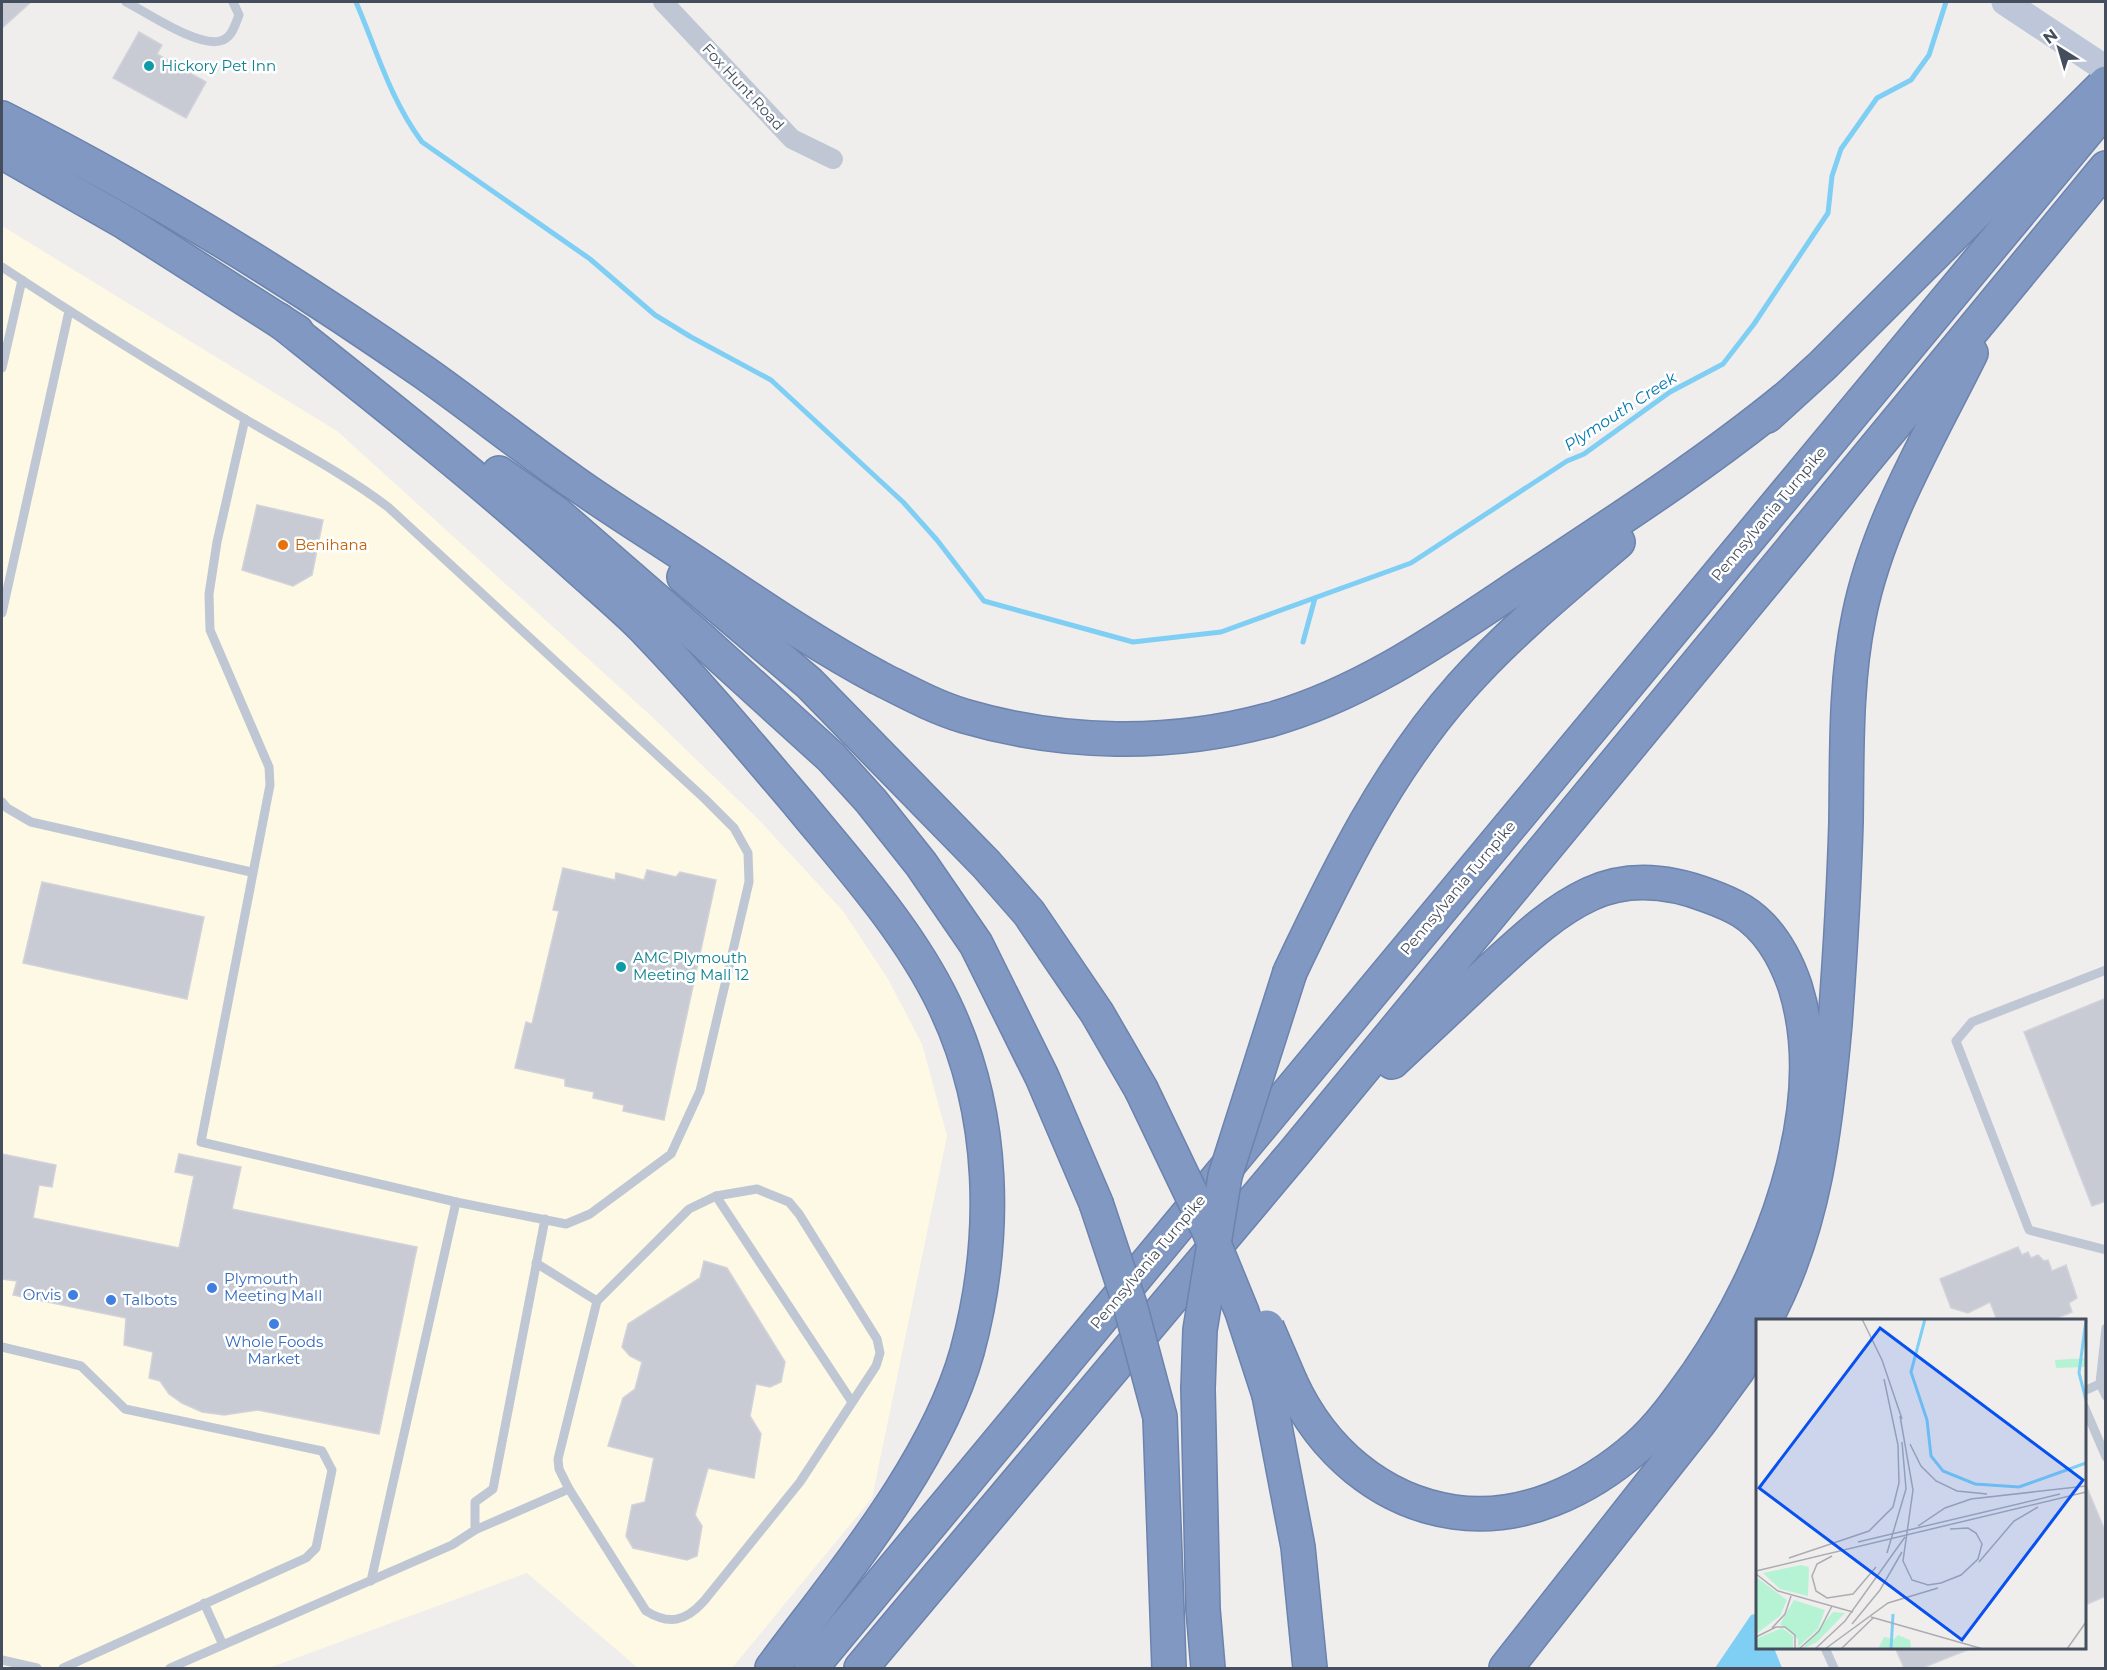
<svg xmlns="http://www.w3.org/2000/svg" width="2107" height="1670" viewBox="0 0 2107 1670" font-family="Montserrat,sans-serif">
	<rect width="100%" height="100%" fill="#f0eded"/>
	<path fill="#fef9e4" d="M2,226L337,431L649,714L759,820L843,911L888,979L922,1044L947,1136L872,1498L732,1668H638L527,1573L269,1668H2Z"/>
	<path fill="#7fcef4" d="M1755,1614L1757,1617L1758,1648H1774L1782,1668H1715L1751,1615Z"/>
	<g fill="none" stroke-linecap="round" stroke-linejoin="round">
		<g stroke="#7fcef4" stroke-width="5">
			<path d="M356,2C377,51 390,99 422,142L590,259L655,315L691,337L771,380L903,502L937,540L984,601L1133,642L1221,632L1411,563L1567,461L1584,454L1670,392L1723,364L1754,324L1828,213L1832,176L1841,149L1877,98L1911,80L1929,55L1946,2"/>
			<path d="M1303,642L1315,598"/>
		</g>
	</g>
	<g fill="#c9cbd4" stroke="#d1d2da" stroke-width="1.5">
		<path d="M2,2H31L2,28Z"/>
		<path d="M139,32L162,45L157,54L206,82L186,118L113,78Z"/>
		<path d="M257,505L323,520L312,575L293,586L242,570Z"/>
		<path d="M563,868L615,880L616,873L644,880L647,870L676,877L680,872L716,880L664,1120L623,1111L624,1105L593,1098L594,1092L565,1086V1079L515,1068L526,1022L532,1024L559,911L553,910Z"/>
		<path d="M42,882L204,917L187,999L23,963Z"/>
		<path d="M2106,998V1201L2092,1206L2024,1032Z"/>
		<path d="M2,1154L56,1165L52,1187L39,1185L33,1218L179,1248L194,1176L175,1172L179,1154L241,1167L232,1209L417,1247L379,1434L258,1410L224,1415L202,1412L182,1403L169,1394L160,1381L149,1378L153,1352L124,1345L126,1318L13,1295L17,1281L2,1279Z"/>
		<path d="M2018,1247L2022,1255L2028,1252L2031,1258L2038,1255L2044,1261L2048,1260L2052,1271L2066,1265L2077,1298L2069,1303L2072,1312L2052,1320H1997L1990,1302L1968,1313L1951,1308L1940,1279Z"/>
		<path d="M704,1261L727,1268L785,1362L781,1382L770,1387L756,1384L750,1416L761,1434L754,1478L708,1468L695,1515L702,1526L697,1556L687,1560L633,1548L626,1536L632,1505L645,1502L654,1458L608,1446L623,1398L635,1389L642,1362L630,1356L622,1347L628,1324L700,1278Z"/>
		<path d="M2085,1483L2106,1533V1596L2085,1605Z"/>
		<path d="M1895,1647H1972V1648L1922,1668H1904Z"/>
	</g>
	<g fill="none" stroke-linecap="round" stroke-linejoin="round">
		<g stroke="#6b83ad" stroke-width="36">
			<g id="highway">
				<path d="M2,118C149,192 290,279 425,373C476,409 524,448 575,483C606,505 638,525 670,546C739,591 806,639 879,678C907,692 934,707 964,716C1063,745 1169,747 1269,720C1366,693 1448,633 1531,578C1617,521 1704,465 1784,400"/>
				<path d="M2,152L126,223L297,332"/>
				<path d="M279,320C377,398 475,475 567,558C592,581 619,603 643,627C698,684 749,745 800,805C851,867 909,931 944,1004C996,1112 998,1238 967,1352C935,1465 841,1575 772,1668"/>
				<path d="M1767,416L1823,365L2106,83"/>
				<path d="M499,473L556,513L701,639L831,757L871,801L921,864L976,944L1042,1077L1096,1203"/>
				<path d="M684,577L809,683L986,864L1029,913L1097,1013L1141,1089"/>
				<path d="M1290,972C1337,873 1387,770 1461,687C1508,634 1564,588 1618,542"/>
				<path d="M1765,1320C1815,1229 1826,1125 1835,1024C1840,956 1844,890 1846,822C1847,754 1845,683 1859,616C1878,522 1929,438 1971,353"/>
				<path d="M1291,1383C1322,1450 1380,1501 1454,1512C1522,1522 1588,1490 1638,1446C1661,1426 1680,1398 1698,1373C1768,1271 1834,1110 1795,986C1785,957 1769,928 1742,911C1732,905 1720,900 1709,896C1670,881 1629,876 1590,894C1551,912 1519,944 1487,973C1456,1002 1424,1032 1392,1062"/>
				<path d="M1198,1389L1203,1609L1208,1668"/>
				<path d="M1269,1395L1298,1547L1310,1668"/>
				<path d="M1160,1417L1169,1668"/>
				<path d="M811,1668L2106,108"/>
				<path d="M861,1668L1294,1153L2106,168"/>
				<path d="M1506,1668L1699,1423L1738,1370L1758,1334"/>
			</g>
		</g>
		<g stroke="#bfc7d4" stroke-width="9">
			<path d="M126,2C148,13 197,47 220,41C232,38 235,25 239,15L233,2"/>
			<path d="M2,267C81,319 163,370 245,419C294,448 343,473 388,507L705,799L734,828L748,853L749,882L700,1091L671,1154L590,1214L566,1224L456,1202L371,1581"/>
			<path d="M2,368L22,280"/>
			<path d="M245,419L217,542L209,594L210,630L269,767L270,785L201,1142L456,1202"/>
			<path d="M2,613L69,311"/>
			<path d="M2,802L7,808L31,822L251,872"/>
			<path d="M2106,970L1972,1022L1956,1041L2029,1230L2106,1250"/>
			<path d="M716,1196L852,1402"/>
			<path d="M2106,1328L2100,1383L2106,1396"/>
			<path d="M2,1347L81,1366L125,1409L322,1451L332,1470L316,1548L306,1558L63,1668"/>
			<path d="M2084,1391L2106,1381"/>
			<path d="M2084,1406L2106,1457"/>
			<path d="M569,1489L559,1469L558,1459L597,1301"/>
			<path d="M475,1530L569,1489L646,1611C669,1625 685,1622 704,1601L800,1482L876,1366L880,1353L877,1339L799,1214L789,1202L757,1189L716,1196L689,1209L597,1301L536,1263"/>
			<path d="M204,1603L223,1645"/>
			<path d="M1825,1648L1834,1668"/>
			<path d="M2,1660L37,1668"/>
			<path d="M170,1668L452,1545L475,1530V1502L493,1489L545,1219"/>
		</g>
		<path stroke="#bfc7d4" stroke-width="20" d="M663,2L792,139L833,159"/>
		<path stroke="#bec7d9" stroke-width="27" d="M2005,2L2106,69"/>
		<use href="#highway" stroke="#8098c2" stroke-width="33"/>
		<g stroke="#6b83ad" stroke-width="36" stroke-linecap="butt">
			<g id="highway-bridge">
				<path d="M1141,1089L1208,1229L1242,1312L1269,1395"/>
				<path d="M1096,1203L1130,1305L1160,1417"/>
				<path d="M1267,1327L1291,1383"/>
				<path d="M1198,1389L1200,1330L1225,1176L1290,972"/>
			</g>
		</g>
		<use href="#highway-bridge" stroke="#8098c2" stroke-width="33"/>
	</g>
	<g fill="#0f9aa8" stroke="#fff" stroke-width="2">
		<circle cx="149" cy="66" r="6"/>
		<circle cx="621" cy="967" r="6"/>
	</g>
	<circle fill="#e8710a" stroke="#fff" stroke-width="2" cx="283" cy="545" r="6"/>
	<g fill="#3f7fe0" stroke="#fff" stroke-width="2">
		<circle cx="212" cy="1288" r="6"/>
		<circle cx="73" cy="1295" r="6"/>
		<circle cx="111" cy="1300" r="6"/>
		<circle cx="274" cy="1324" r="6"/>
	</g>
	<g text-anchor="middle" stroke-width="5" stroke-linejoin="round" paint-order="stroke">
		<g font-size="15" fill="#0d838f" stroke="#fff" text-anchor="start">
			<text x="161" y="71">Hickory Pet Inn</text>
			<text x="633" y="963">AMC Plymouth<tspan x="633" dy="17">Meeting Mall 12</tspan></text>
		</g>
		<g font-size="15" fill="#444e5d" stroke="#fff">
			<text transform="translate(743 87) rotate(47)" y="5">Fox Hunt Road</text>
			<text transform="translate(1769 514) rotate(-50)" y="5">Pennsylvania Turnpike</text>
			<text transform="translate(1458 888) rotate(-50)" y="5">Pennsylvania Turnpike</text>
			<text transform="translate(1148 1262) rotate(-50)" y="5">Pennsylvania Turnpike</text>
		</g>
		<g font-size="15" fill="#c56008" stroke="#fff" text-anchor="start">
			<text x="295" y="550">Benihana</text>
		</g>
		<g font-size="15" fill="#366cbe" stroke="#fff" text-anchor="start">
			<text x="224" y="1284">Plymouth<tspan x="224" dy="17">Meeting Mall</tspan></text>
			<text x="61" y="1300" text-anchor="end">Orvis</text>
			<text x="123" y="1305">Talbots</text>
			<text x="274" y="1347" text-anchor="middle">Whole Foods<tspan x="274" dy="17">Market</tspan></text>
		</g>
		<g font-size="16" font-style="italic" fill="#0078b3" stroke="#fff">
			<text transform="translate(1620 411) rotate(-33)" y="6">Plymouth Creek</text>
		</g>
	</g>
	<g transform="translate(1756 1319)">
		<rect width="330" height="330" fill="#f0eded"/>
		<path d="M330,39V48L300,49L299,41ZM45,246L53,248L52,277L24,270L7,254ZM0,258L31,281L24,297L0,315ZM38,281L69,291L62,310L42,328V320L24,305ZM77,293L89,294L61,323L46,330ZM26,309L37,317V330H0V320ZM142,316L154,321L155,330H122L128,318L138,320Z" fill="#b6f3d5"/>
		<path fill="none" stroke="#7fcef4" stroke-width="3" d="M169,0L155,53L171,101L175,137L187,152L219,165L263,168L330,144M330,1L323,54L330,81M135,330L137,295"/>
		<path fill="none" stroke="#abadb3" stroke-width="1.5" d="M106,0L126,41L146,100M144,97L157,171L147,242L156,261L172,266L185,264L205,256L222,240L226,225L220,214L212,209L194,210M154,125L165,147L180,162L201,172L231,175M162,207L189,189L215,180L330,167M102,223L304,175M131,234L150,170L146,123M76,237L61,245L56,257L60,272L71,279L97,275L120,248M33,239L113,212L137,188L143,164L142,126L128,60M223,243L258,202L282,188M0,252L330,173M0,255L22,272L97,293M115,298L227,330M96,305L124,271L146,233M16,309L29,295L35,277M0,318L20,308H29L39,316V330M43,330L63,312L76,287M59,330L89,302L149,218M69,330L132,284L182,269M85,330L117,299M311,330L330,303"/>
		<path fill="#0751f0" fill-opacity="0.15" stroke="#0751f0" stroke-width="3" d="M124,9L327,161L206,321L3,169Z"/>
		<rect width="330" height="330" fill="none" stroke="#444e5d" stroke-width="3"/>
	</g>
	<rect width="2107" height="1670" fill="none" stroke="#444e5d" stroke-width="6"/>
	<g transform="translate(2059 48) rotate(323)" stroke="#ffffff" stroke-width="4.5" paint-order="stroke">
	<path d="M0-4.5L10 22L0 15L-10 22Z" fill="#444e5d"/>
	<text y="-9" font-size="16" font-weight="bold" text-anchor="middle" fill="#444e5d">N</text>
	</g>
</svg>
